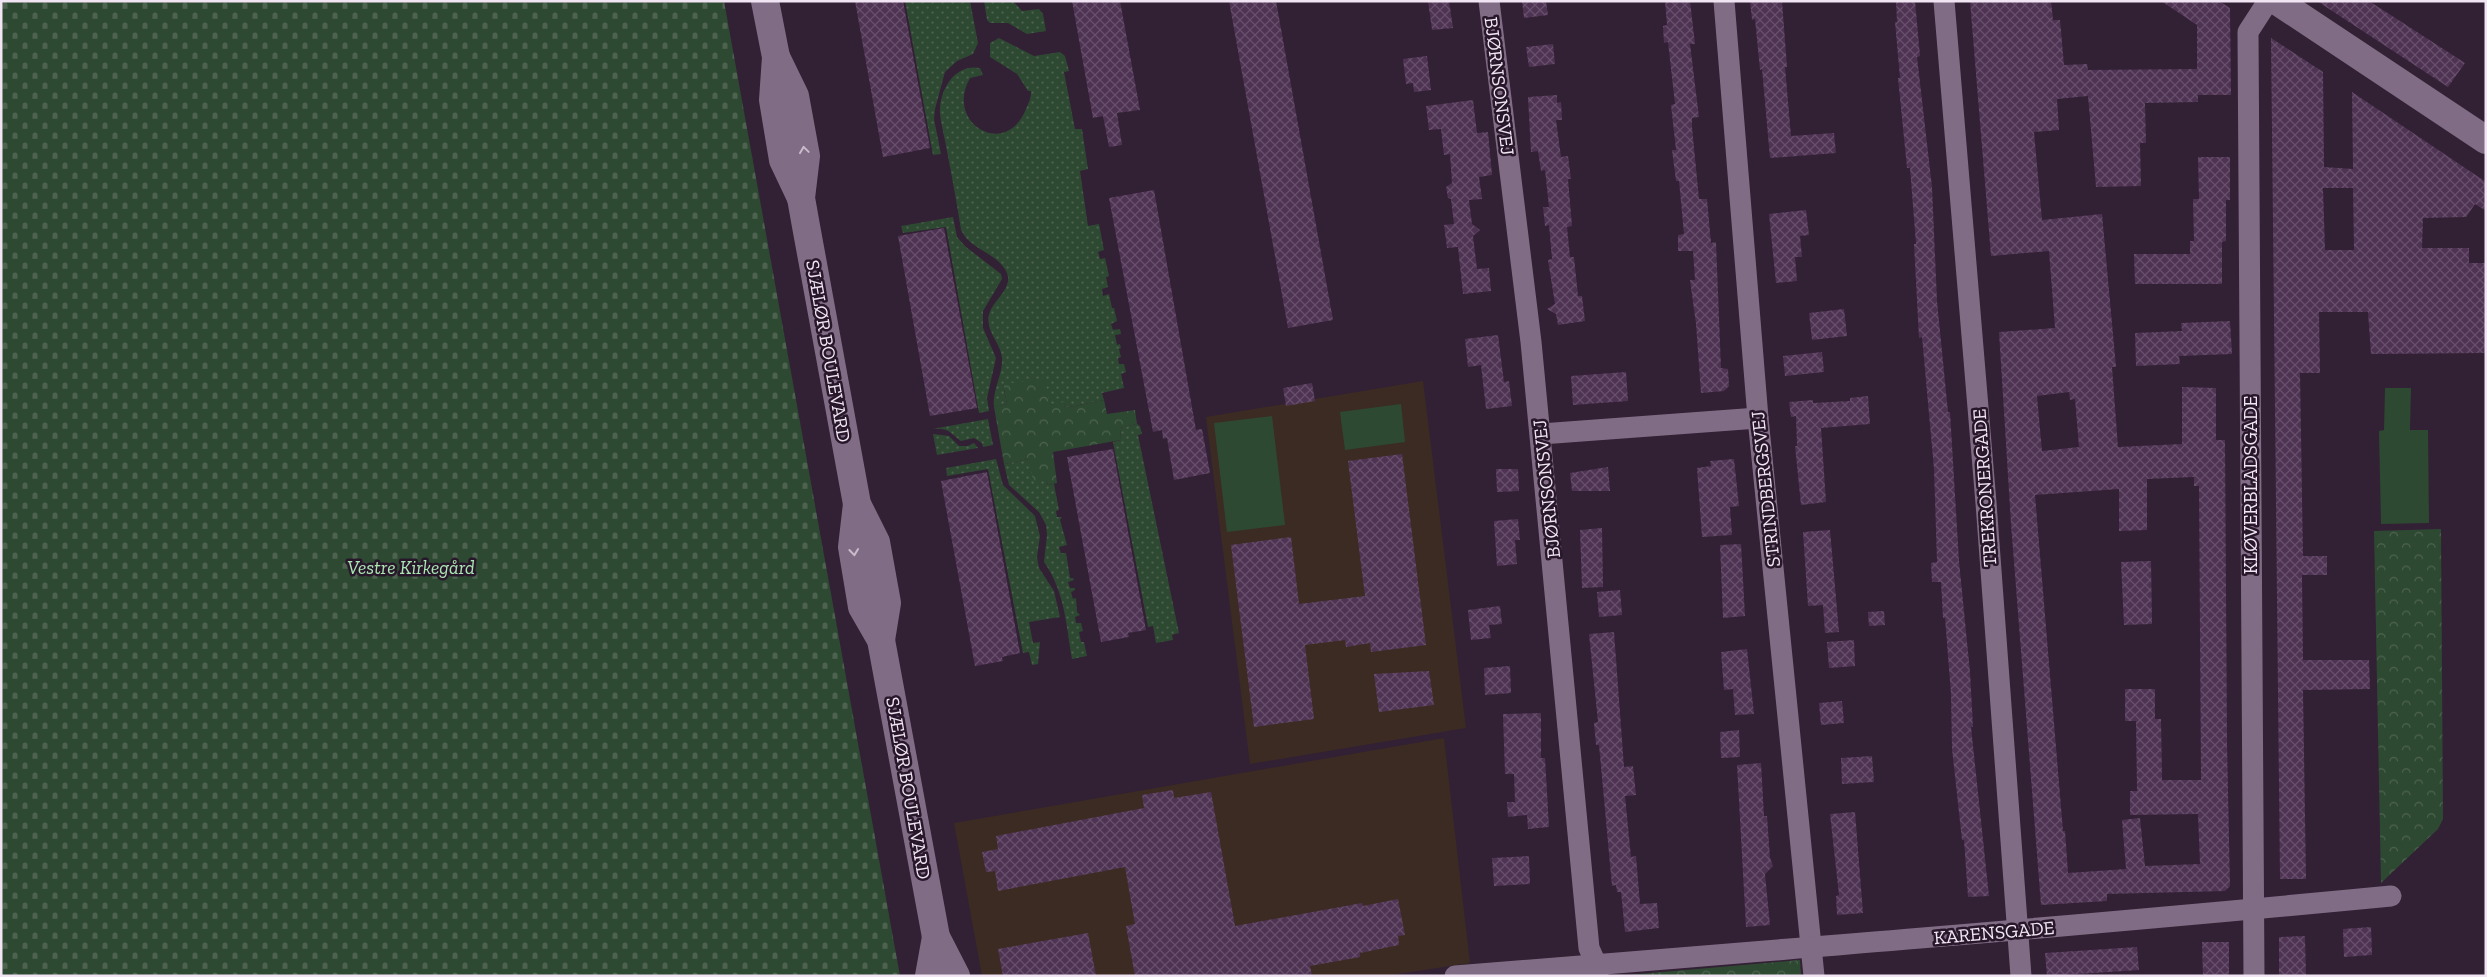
<svg xmlns="http://www.w3.org/2000/svg" width="2487" height="977" viewBox="0 0 2487 977" font-family="'Zilla Slab',serif">
	<defs>
		<pattern id="grass-dots" width="8" height="8" patternUnits="userSpaceOnUse" patternTransform="scale(1.25)"><rect width="8" height="8" fill="#2e4932"/><path d="M2 2h.1M6 6h.1" fill="none" stroke="#4d6350" stroke-width="1.8" stroke-linecap="round"/></pattern>
		<pattern id="cemetery-stones" width="16" height="16" patternUnits="userSpaceOnUse" patternTransform="scale(1.25)"><rect width="16" height="16" fill="#2e4932"/><path d="M2 7V4a2 2 0 0 1 4 0v3zM10 15v-3a2 2 0 0 1 4 0v3z" fill="#4d6350"/></pattern>
		<pattern id="park-crowns" width="20" height="18" patternUnits="userSpaceOnUse" patternTransform="scale(1.25)"><rect width="20" height="18" fill="#2e4932"/><path d="M2 6a3 3 0 1 1 6 0M12 15a3 3 0 1 1 6 0" fill="none" stroke="#4d6350"/></pattern>
		<pattern id="building-cross-hatch" width="8" height="8" patternUnits="userSpaceOnUse" patternTransform="scale(1.25)"><rect width="8" height="8" fill="#4e3353"/><path d="M0 0l8 8M0 8l8-8" fill="none" stroke="#68506c"/></pattern>
	</defs>
	<rect width="100%" height="100%" fill="#322035"/>
	<g fill="#3c2b23">
		<path d="M1423,381L1466,728L1250,764L1206,417Z"/>
		<path d="M1444,738L1470,963L1385,976H982L954,823Z"/>
	</g>
	<g fill="url(#grass-dots)">
		<path d="M905,1H970L978,43L973,54L957,61L945,72L935,109L934,119L941,154L933,155Z"/>
		<path d="M984,1H1013L1022,11L1039,9L1043,14L1046,31L1027,34L1008,23H990L987,20Z"/>
		<path d="M999,38L1034,56L1060,52L1065,56L1069,71L1064,72L1075,129H1082L1088,169L1080,171L1088,226L1099,224L1104,250L1098,252L1100,259L1105,258L1109,276L1106,277L1108,287L1102,289L1103,296L1109,294L1112,308H1114L1117,321L1111,324L1113,330L1120,329L1121,334L1115,335L1117,345L1120,344L1121,348L1119,349L1121,357L1118,358L1119,364H1124L1126,372L1121,374L1124,388L1102,393L1104,400L1065,408L1064,403L1050,405L1003,385L1007,404L994,407C992,390 1003,375 1002,358C1001,343 985,331 989,315C992,300 1015,288 1006,271C996,252 970,250 961,230C957,204 952,177 947,151C945,138 941,125 940,113C939,90 955,63 980,68L983,75L970,78C944,123 1006,160 1026,109C1029,102 1031,99 1031,91H1028L1017,74L990,57V43Z"/>
		<path d="M953,217L957,237L966,247L1001,274L1002,279L983,311V328L996,358L987,398L989,411L979,413L946,227L903,233L901,226Z"/>
		<path d="M988,419L993,445L983,447L982,443L974,438L961,441C948,432 950,428 932,429Z"/>
		<path d="M1137,424L1140,426L1142,434L1138,435L1179,633L1172,635L1173,640L1156,643L1153,626L1148,627L1113,442L1121,440L1120,428Z"/>
		<path d="M933,434L949,436L959,446H968L974,443L978,448L937,455Z"/>
		<path d="M996,459L1003,485L1035,516L1040,536L1037,557L1039,568L1054,591L1060,617L1029,622L1033,643L1040,642L1038,664L1032,665L1029,652L1023,653L988,469L947,476L946,468Z"/>
		<path d="M1029,459L1046,479L1048,485L1054,484L1059,510L1056,511L1057,517H1062L1060,520L1067,545L1059,547L1061,553H1066L1070,578H1073L1074,580L1068,582L1070,588H1075V590L1071,592L1073,599L1076,598L1077,612L1080,615L1075,617L1076,623H1081L1083,631L1079,632L1081,642H1084L1087,656L1072,659C1066,624 1065,592 1044,562L1047,535L1046,525L1039,512L1009,485L1004,464Z"/>
	</g>
	<path fill="url(#cemetery-stones)" d="M1,1H724L900,976H1Z"/>
	<g fill="url(#park-crowns)">
		<path d="M1045,379L1050,405L1064,402L1065,408L1104,400L1107,414L1135,410L1137,424L1120,428L1121,440L1053,452L1057,483L1048,485L1046,479L1033,481L1029,459L1004,464L994,407L1007,404L1003,384Z"/>
		<path d="M2441,529L2443,819L2438,829L2381,883L2374,531Z"/>
		<path d="M1800,960L1801,976H1617Z"/>
	</g>
	<g fill="#2e4932">
		<path d="M2385,388H2411L2410,430H2428L2429,523L2381,524L2379,431L2384,430Z"/>
		<path d="M1401,404L1405,442L1345,450L1340,412Z"/>
		<path d="M1272,416L1285,525L1227,532L1214,423Z"/>
	</g>
	<g fill="url(#building-cross-hatch)" fill-rule="evenodd">
		<path d="M855,1H903L930,148L883,157Z"/>
		<path d="M1072,1H1120L1140,110L1117,113L1122,145L1109,147L1103,116L1093,118Z"/>
		<path d="M1229,1H1276L1333,320L1288,328Z"/>
		<path d="M1428,1H1449L1453,28L1432,30Z"/>
		<path d="M1522,1H1546L1548,15L1524,18Z"/>
		<path d="M1665,1H1690L1695,44H1690L1699,117L1692,118V127L1699,199H1707L1711,243L1716,242L1721,368L1728,369L1729,386L1724,391L1701,393L1696,324L1690,280H1695L1693,251H1678V235L1684,234L1679,181H1676L1672,150H1676L1671,105L1675,104L1668,42L1664,43L1663,26L1667,25Z"/>
		<path d="M1750,1H1782L1787,67H1785L1791,136L1834,133L1836,153L1770,158L1762,69L1760,70L1755,19L1752,20Z"/>
		<path d="M1896,1H1915L1920,56L1917,57L1932,187L1937,301L1948,412H1950L1959,561L1970,672L1973,727H1971L1989,896L1968,897L1964,840H1962L1952,749L1951,694L1945,618H1943L1941,582H1932L1931,563L1937,562L1934,469L1922,337L1919,338L1914,244H1916L1910,168H1907L1898,78H1900L1895,22H1897Z"/>
		<path d="M1970,1H2051L2053,20H2060L2064,65L2087,64L2088,70L2197,69V25L2161,1H2219L2230,8L2231,95H2198V102L2145,103L2146,143H2140L2141,186L2096,187L2088,96L2057,99L2059,130L2034,132L2042,220L2102,214L2116,367H2112L2118,447L2182,444V387L2216,388V440H2225L2227,744L2230,886L2225,891L2107,894V901L2041,905L2011,524L1999,332L2055,328L2049,251L1991,256ZM2069,392L2070,400L2075,399L2079,447L2042,451L2037,396ZM2194,477V486H2199L2201,780H2162L2161,719H2155V689H2125V721H2136L2137,791H2130V815L2198,814L2200,864L2145,866L2140,818L2122,820L2126,869L2068,873L2065,831H2063L2035,495L2119,489V531L2147,530V479Z"/>
		<path d="M2317,1H2369L2465,63L2448,87Z"/>
		<path d="M2271,38L2323,72L2324,167L2353,169L2352,92L2486,182V211L2475,204L2466,217L2423,218L2422,248H2469V263H2486V353L2371,354L2368,312H2319L2320,373H2300L2303,556H2327V575H2302L2303,660H2369L2370,689L2303,690L2306,879H2280ZM2323,188H2353L2354,250H2325Z"/>
		<path d="M1553,44L1555,64L1529,67L1526,47Z"/>
		<path d="M1427,56L1431,90L1414,92L1413,83L1406,84L1403,59Z"/>
		<path d="M1557,95V103L1561,102L1562,120H1556L1561,157L1568,156L1571,179H1568L1572,226L1567,227L1570,257H1574L1578,296H1582L1585,321L1558,325L1556,314L1547,309L1555,304L1548,260L1552,259L1549,225L1545,226L1543,207H1549L1545,170L1541,171L1538,151L1531,152L1528,97Z"/>
		<path d="M1473,100L1477,133L1488,132L1492,175L1479,177L1482,199L1469,200L1472,224L1480,230L1473,236L1477,269L1489,268L1491,291L1463,294L1458,247L1447,248L1444,225L1454,224L1451,199L1448,198L1446,187L1452,183L1450,154L1444,155L1441,129L1429,130L1426,106Z"/>
		<path d="M2198,157H2230V200H2226V241L2222,242V284H2135L2134,254H2190V241H2194L2193,199H2199Z"/>
		<path d="M1154,190L1196,430L1202,429L1210,473L1174,480L1167,438L1163,439L1162,430L1153,432L1109,198Z"/>
		<path d="M1806,210L1809,235L1800,236L1802,257H1795L1797,281L1776,283L1769,214Z"/>
		<path d="M944,228L977,408L930,416L898,236Z"/>
		<path d="M1844,309L1847,336L1812,340L1809,313Z"/>
		<path d="M2230,321L2232,354L2179,356L2180,364L2136,366L2135,333L2182,331L2181,323Z"/>
		<path d="M1498,335L1504,382L1509,381L1512,406L1486,409L1481,365L1468,367L1465,339Z"/>
		<path d="M1822,352L1824,372L1785,376L1783,356Z"/>
		<path d="M1626,372L1628,401L1573,405L1571,376Z"/>
		<path d="M1312,383L1315,401L1286,406L1283,388Z"/>
		<path d="M1868,396L1870,424L1821,428L1826,502L1801,505L1795,446H1797L1796,416L1791,417L1789,402L1813,400V403L1850,401V398Z"/>
		<path d="M1113,449L1146,630L1128,633L1129,637L1101,642L1067,457Z"/>
		<path d="M1402,454L1426,645L1371,652L1370,643L1346,647L1345,640L1305,645L1314,719L1254,727L1231,545L1291,537L1299,604L1365,596L1348,461Z"/>
		<path d="M1734,459L1739,506L1730,507L1732,535L1702,537L1697,468L1711,466L1710,461Z"/>
		<path d="M1608,467L1610,491H1572L1570,473Z"/>
		<path d="M1496,469H1518L1519,491L1497,492Z"/>
		<path d="M987,472L1020,653L1002,657L1003,661L975,666L941,481Z"/>
		<path d="M1518,519L1520,540H1515L1517,564L1497,566L1494,521Z"/>
		<path d="M1602,528L1603,587L1582,588L1580,530Z"/>
		<path d="M1830,530L1839,632L1825,633L1823,605L1808,606L1803,532Z"/>
		<path d="M1741,544L1745,616L1723,618L1720,545Z"/>
		<path d="M2151,561L2152,624L2124,625L2121,562Z"/>
		<path d="M1620,590L1622,615L1599,617L1597,592Z"/>
		<path d="M1500,606L1502,624L1489,625L1491,638L1471,640L1468,610Z"/>
		<path d="M1884,611L1885,625L1869,626L1868,612Z"/>
		<path d="M1614,632L1624,767L1633,766L1636,795L1625,796L1631,857L1636,856L1640,904L1657,903L1659,928L1625,932L1621,892H1617L1616,885L1612,886L1599,745H1596L1594,723L1598,722L1589,634Z"/>
		<path d="M1854,640L1855,666L1829,668L1827,642Z"/>
		<path d="M1747,649L1754,714L1735,715L1733,689L1724,690L1721,652Z"/>
		<path d="M1510,666L1511,693L1485,695L1484,668Z"/>
		<path d="M1429,671L1434,705L1379,712L1374,674Z"/>
		<path d="M1842,701L1844,723L1821,725L1819,703Z"/>
		<path d="M1541,713V758H1545L1549,827L1528,829L1527,815L1508,817L1507,802H1515L1514,774H1505L1503,714Z"/>
		<path d="M1739,730L1740,757L1721,758L1720,732Z"/>
		<path d="M1872,756L1874,782L1842,784L1841,758Z"/>
		<path d="M1761,763L1764,816H1767L1770,858L1773,866L1765,874L1770,925L1746,927L1737,765Z"/>
		<path d="M1173,790L1174,798L1211,792L1235,926L1362,903L1363,906L1398,899L1405,935L1398,936L1399,945L1360,953V957L1310,966L1312,976H1135L1126,926L1135,924L1125,867L998,891L995,871L986,872L982,852L998,849L996,836L1144,808L1142,795Z"/>
		<path d="M1855,812L1863,913L1837,915L1836,896L1839,895L1830,814Z"/>
		<path d="M1529,856L1530,884L1494,886L1492,858Z"/>
		<path d="M2371,927L2372,955L2344,957L2343,929Z"/>
		<path d="M1088,933L1096,976H1003L998,949Z"/>
		<path d="M2305,936L2306,976H2279V937Z"/>
		<path d="M2202,942H2229V976H2203Z"/>
		<path d="M2137,947L2139,970L2047,976L2045,953Z"/>
	</g>
	<g fill="none" stroke-linecap="round" stroke-linejoin="round">
		<g stroke="#816c85" stroke-width="21">
			<path d="M1489,1L1531,342L1589,948L1597,966L1598,976"/>
			<path d="M1724,1L1758,418L1814,976"/>
			<path d="M1944,1L1986,503L2021,976"/>
			<path d="M1541,434L1758,418"/>
			<path d="M1455,976C1767,951 2079,926 2391,896"/>
			<path d="M2254,976L2248,32L2268,1"/>
		</g>
		<g stroke="#816c85" stroke-width="28">
			<path d="M765,1L776,57L773,100L783,160L801,198"/>
			<path d="M2277,1L2486,140"/>
			<path d="M776,57L795,96L806,156L801,198L806,226L857,504L876,542L887,603L881,640"/>
			<path d="M857,504L852,547L862,607L881,640L936,937L956,976"/>
			<path d="M929,976L936,937"/>
		</g>
	</g>
	<defs><path id="oneway-chevron" d="M-2-3.5L2.5 0L-2 3.5" fill="none" stroke-width="1.6" stroke-linecap="round" stroke-linejoin="round" transform="scale(1.25)"/></defs>
	<g stroke="#cabbcc">
		<use href="#oneway-chevron" transform="translate(804 150) rotate(-98)"/>
		<use href="#oneway-chevron" transform="translate(854 552) rotate(84)"/>
	</g>
	<g text-anchor="middle" stroke-width="5" stroke-linejoin="round" paint-order="stroke">
		<g font-size="19" fill="#f1e5f3" stroke="#28172b">
			<text transform="translate(1500 86) rotate(83)" y="7">BJØRNSONSVEJ</text>
			<text transform="translate(829 351) rotate(80)" y="7">SJÆLØR BOULEVARD</text>
			<text transform="translate(2250 485) rotate(-90)" y="7">KLØVERBLADSGADE</text>
			<text transform="translate(1984 488) rotate(-94)" y="7">TREKRONERGADE</text>
			<text transform="translate(1546 489) rotate(-96)" y="7">BJØRNSONSVEJ</text>
			<text transform="translate(1765 489) rotate(-96)" y="7">STRINDBERGSVEJ</text>
			<text transform="translate(909 788) rotate(80)" y="7">SJÆLØR BOULEVARD</text>
			<text transform="translate(1994 932) rotate(-5)" y="7">KARENSGADE</text>
		</g>
		<g font-size="19" font-style="italic" fill="#abe7b3" stroke="#28172b">
			<text x="411" y="574">Vestre Kirkegård</text>
		</g>
	</g>
	<rect width="2487" height="977" fill="none" stroke="#f1e5f3" stroke-width="5"/>
</svg>
